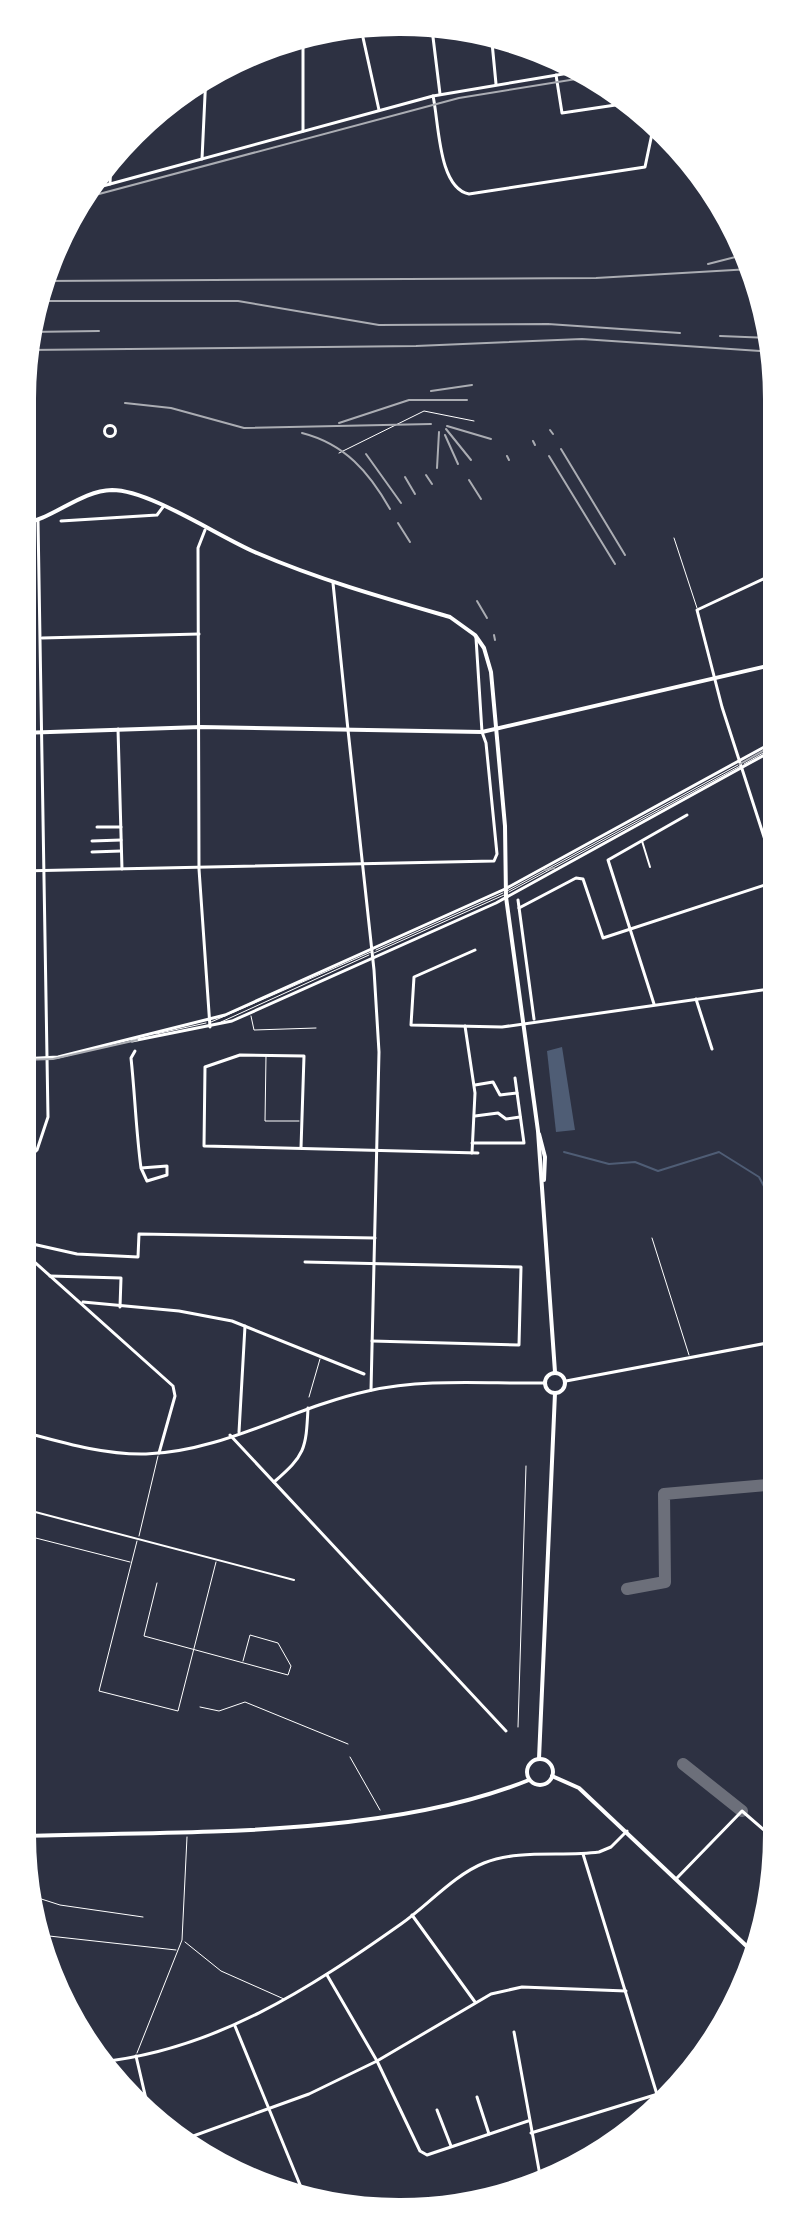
<svg xmlns="http://www.w3.org/2000/svg" width="799" height="2234" viewBox="0 0 799 2234" font-family="Poppins,sans-serif">
	<rect width="100%" height="100%" fill="#2d3142"/>
	<path fill="#4f5d75" d="M562,1047L575,1130L556,1132L547,1051Z"/>
	<g fill="none" stroke-linecap="round" stroke-linejoin="round">
		<path stroke="#4f5d75" stroke-width="2" d="M564,1152L609,1164L635,1162L658,1171L719,1152L759,1177L778,1213"/>
		<g stroke="#6c6f7a" stroke-width="12">
			<path d="M627,1589L665,1582L664,1494L778,1484"/>
			<path d="M683,1764L742,1811"/>
		</g>
		<g stroke="#fff" stroke-width="1">
			<path d="M339,453L424,411L474,421"/>
			<path d="M674,538L697,608"/>
			<path d="M744,764L777,745"/>
			<path d="M507,891L738,765"/>
			<path d="M509,892L740,766"/>
			<path d="M376,950L503,893"/>
			<path d="M374,953L504,895"/>
			<path d="M251,1016L254,1030L316,1028"/>
			<path d="M211,1022L371,952"/>
			<path d="M221,1022L369,955"/>
			<path d="M156,1034L206,1023"/>
			<path d="M266,1056L265,1121H299"/>
			<path d="M652,1238L689,1355"/>
			<path d="M309,1397L320,1359"/>
			<path d="M20,1534L130,1562"/>
			<path d="M139,1536L158,1456"/>
			<path d="M137,1541L99,1691L178,1711L216,1562"/>
			<path d="M157,1583L144,1636L288,1675L291,1666L278,1643L250,1635L243,1661"/>
			<path d="M200,1707L219,1711L245,1702L348,1744"/>
			<path d="M518,1727L526,1466"/>
			<path d="M350,1757L380,1810"/>
			<path d="M32,1896L60,1905L143,1917"/>
			<path d="M40,1935L176,1950"/>
			<path d="M185,1942L221,1971L284,1999"/>
			<path d="M137,2053L182,1940L187,1837"/>
		</g>
		<g stroke="#fff" stroke-width="2">
			<path d="M642,841L650,867"/>
			<path d="M20,1508L294,1580"/>
		</g>
		<g stroke="#fff" stroke-width="3">
			<path d="M360,24L379,110"/>
			<path d="M432,29L440,94"/>
			<path d="M491,32L496,84"/>
			<path d="M556,75L562,113L629,103"/>
			<path d="M433,96C439,122 438,188 469,194L645,167L654,124"/>
			<path d="M303,131V39"/>
			<path d="M110,184L111,158"/>
			<circle cx="110" cy="431" r="5.5"/>
			<path d="M61,521L157,515L163,507"/>
			<path d="M205,530L198,548L199,869L210,1027"/>
			<path d="M776,573L697,610L722,707L777,877"/>
			<path d="M42,638L199,634"/>
			<path d="M118,729L122,869"/>
			<path d="M348,730L374,970L379,1052L371,1390"/>
			<path d="M97,827H121"/>
			<path d="M92,841L121,840"/>
			<path d="M92,852L121,851"/>
			<path d="M20,871L494,861L497,854L486,743L482,732L476,638"/>
			<path d="M518,900L534,1019"/>
			<path d="M519,908L576,878L583,879L603,938L777,881"/>
			<path d="M475,950L414,977L411,1025L502,1027L777,988"/>
			<path d="M696,999L712,1049"/>
			<path d="M654,1004L608,860L687,815"/>
			<path d="M465,1026L475,1093L472,1153"/>
			<path d="M132,1041L232,1021L496,903L777,748"/>
			<path d="M135,1051L131,1058C135,1095 136,1131 141,1168L147,1181L167,1175V1166L141,1168"/>
			<path d="M20,1059L58,1057L225,1015L505,889L777,740"/>
			<path d="M475,1085L493,1082L500,1095L517,1093"/>
			<path d="M475,1116L498,1113L506,1119L520,1117"/>
			<path d="M472,1143H524L515,1078"/>
			<path d="M301,1148L304,1056L240,1055L205,1067L204,1146L478,1153"/>
			<path d="M20,1166L37,1150L48,1117L38,520"/>
			<path d="M20,1249L173,1386L175,1396L159,1453"/>
			<path d="M305,1262L521,1267L519,1345L372,1341"/>
			<path d="M20,1264L28,1243L77,1254L138,1257L139,1234L375,1238"/>
			<path d="M50,1276L121,1278L120,1307"/>
			<path d="M83,1302L179,1311L232,1321L364,1374"/>
			<path d="M239,1432L245,1326"/>
			<path d="M230,1435L506,1731"/>
			<path d="M274,1482C305,1455 306,1450 308,1408"/>
			<path d="M583,1854L659,2101"/>
			<path d="M676,1879L742,1811L778,1842"/>
			<path d="M412,1915L475,2002"/>
			<path d="M327,1975L377,2061L420,2151L427,2155L528,2121"/>
			<path d="M235,2026L305,2197"/>
			<path d="M514,2032L541,2181"/>
			<path d="M136,2056L149,2112"/>
			<path d="M100,2062C215,2050 309,1989 401,1924C428,1905 454,1875 484,1863C519,1849 562,1857 599,1852L611,1847L627,1831"/>
			<path d="M477,2097L489,2134"/>
			<path d="M437,2110L451,2146"/>
			<path d="M531,2133L658,2094"/>
			<path d="M185,2139L309,2094L377,2061L491,1994L522,1987L626,1991"/>
		</g>
		<g stroke="#fff" stroke-width="3">
			<path d="M202,159L206,74"/>
			<path d="M88,190L433,96L587,70"/>
			<path d="M333,583L348,730"/>
			<path d="M566,1381L778,1341"/>
			<path d="M20,1431C61,1442 102,1455 146,1454C222,1452 294,1407 368,1391C426,1378 487,1384 545,1383"/>
		</g>
		<g stroke="#fff" stroke-width="4">
			<path d="M20,524C53,520 79,491 112,490C150,490 219,537 257,553C320,580 384,598 450,617L475,635L484,648L491,672L505,826L506,897L538,1131L555,1372"/>
			<path d="M20,733L201,727L482,732L776,664"/>
			<path d="M539,1134L545,1157L544,1180"/>
			<circle cx="555" cy="1383" r="10"/>
			<circle cx="540" cy="1772" r="13"/>
			<path d="M539,1759L555,1393"/>
			<path d="M552,1776L579,1788L756,1955"/>
			<path d="M20,1836C178,1831 383,1839 529,1780"/>
		</g>
		<g stroke="#abadb3" stroke-width="2">
			<path d="M84,198L459,98L595,76"/>
			<path d="M740,764L777,743"/>
			<path d="M545,870L554,868"/>
			<path d="M20,1060L53,1059L137,1040"/>
		</g>
		<g stroke="#abadb3" stroke-width="2">
			<path d="M708,264L747,254"/>
			<path d="M43,281L596,278L751,269"/>
			<path d="M33,301H238L379,325L548,324L680,333"/>
			<path d="M29,332L99,331"/>
			<path d="M720,336L772,338"/>
			<path d="M27,350L416,346L582,339L776,352"/>
			<path d="M431,391L472,385"/>
			<path d="M125,403L171,408L244,428L431,424"/>
			<path d="M339,423L409,400H467"/>
			<path d="M447,426L491,439"/>
			<path d="M446,429L471,460"/>
			<path d="M550,430L553,434"/>
			<path d="M302,433C345,444 369,472 390,509"/>
			<path d="M445,435L458,464"/>
			<path d="M533,441L535,445"/>
			<path d="M561,449L625,555"/>
			<path d="M366,454L401,503"/>
			<path d="M507,456L509,460"/>
			<path d="M549,456L615,564"/>
			<path d="M437,468L439,432"/>
			<path d="M426,475L432,484"/>
			<path d="M405,477L415,494"/>
			<path d="M469,480L481,499"/>
			<path d="M398,523L410,542"/>
			<path d="M477,601L487,618"/>
			<path d="M494,635L495,640"/>
		</g>
	</g>
	<path d="M0 0H799V2234H0ZM399 34H400A365 365 0 0 1 765 399V1835A365 365 0 0 1 400 2200H399A365 365 0 0 1 34 1835V399A365 365 0 0 1 399 34Z" fill="#fff" fill-rule="evenodd"/>
	<path fill="none" stroke="#fff" stroke-width="4" d="M399 34H400A365 365 0 0 1 765 399V1835A365 365 0 0 1 400 2200H399A365 365 0 0 1 34 1835V399A365 365 0 0 1 399 34Z"/>
</svg>
